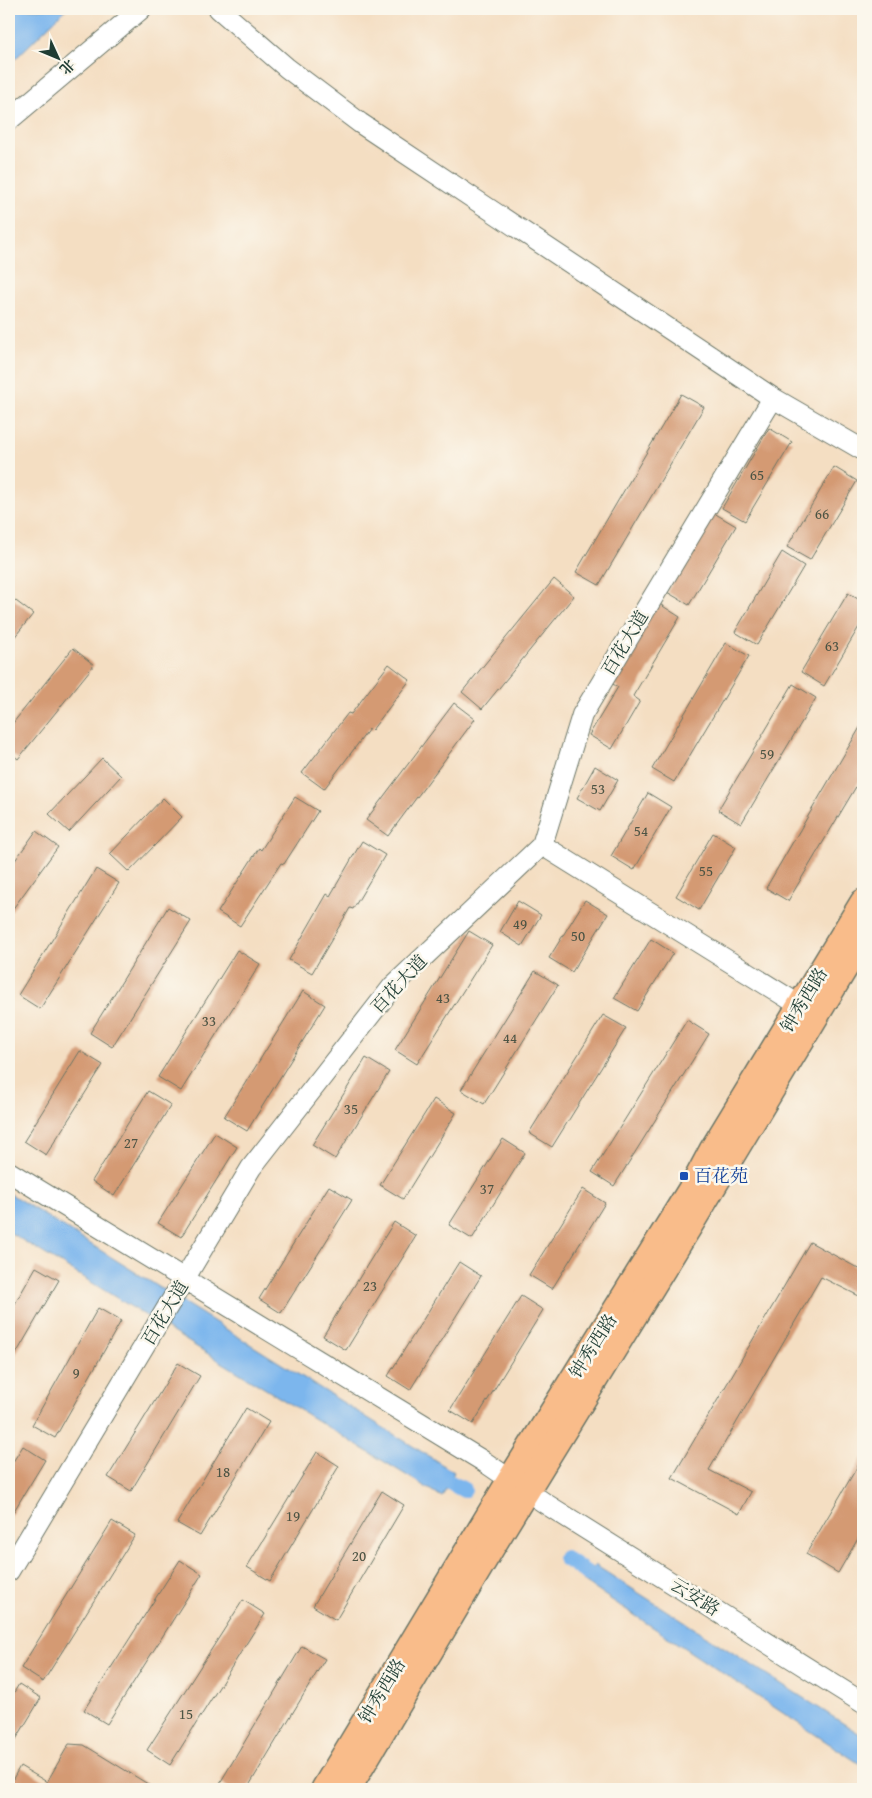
<svg xmlns="http://www.w3.org/2000/svg" width="872" height="1798" viewBox="0 0 872 1798" font-family="'Gentium Book Plus','Noto Serif SC',serif">
	<rect width="100%" height="100%" fill="#fbf7ec"/>
	<filter id="ink" filterUnits="userSpaceOnUse"><feTurbulence type="fractalNoise" baseFrequency=".02" numOctaves="2"/><feDisplacementMap in="SourceGraphic" scale="10" xChannelSelector="R" yChannelSelector="G"/><feConvolveMatrix kernelMatrix="1 2 1 2 8 2 1 2 1" color-interpolation-filters="sRGB"/></filter>
	<filter id="wash" filterUnits="userSpaceOnUse"><feTurbulence type="fractalNoise" baseFrequency=".0096" numOctaves="4" result="noise"/><feDisplacementMap in="SourceGraphic" scale="20" xChannelSelector="R" yChannelSelector="G"/><feGaussianBlur stdDeviation="1.12" result="paint"/><feColorMatrix in="noise" values="0 0 0 0 0 0 0 0 0 0 0 0 0 0 0 0 0 1.4 0 .05"/><feComposite in="paint" operator="in"/></filter>
	<g filter="url(#wash)">
		<rect width="100%" height="100%" fill="#f4dec2"/>
		<g fill="#7cb6ed" stroke="#4e7a90">
			<path d="M9,9H66L9,65Z"/>
			<path d="M9,1193L454,1472L442,1497L9,1232Z"/>
			<path d="M595,1565L863,1736V1766L583,1581Z"/>
		</g>
		<g fill="none" stroke-linecap="round" stroke-linejoin="round">
			<g stroke="#7cb6ed" stroke-width="16">
				<path d="M449,1482L464,1490"/>
				<path d="M565,1558L588,1574"/>
			</g>
		</g>
		<g id="blocks">
			<g fill="#d49a73">
				<path d="M681,394L704,407L599,585L576,572Z"/>
				<path d="M769,428L792,442L745,521L722,508Z"/>
				<path d="M834,467L857,481L810,560L787,547Z"/>
				<path d="M714,513L736,526L689,605L667,592Z"/>
				<path d="M782,552L804,566L757,645L735,632Z"/>
				<path d="M554,579L574,596L482,709L462,692Z"/>
				<path d="M848,593L863,602V620L824,686L801,672Z"/>
				<path d="M12,598L33,614L9,644V602Z"/>
				<path d="M658,603L680,617L633,696L640,701L612,749L589,735L618,687L611,683Z"/>
				<path d="M726,643L749,656L674,782L652,769Z"/>
				<path d="M73,648L94,665L18,759L9,752V728Z"/>
				<path d="M389,664L410,680L372,730L369,729L324,789L302,773L348,713L351,714Z"/>
				<path d="M793,684L816,698L741,824L718,810Z"/>
				<path d="M454,703L475,719L388,836L366,820Z"/>
				<path d="M862,724L863,775L788,901L766,888Z"/>
				<path d="M102,758L121,776L69,832L49,814Z"/>
				<path d="M595,766L618,780L600,811L577,798Z"/>
				<path d="M648,793L671,807L634,870L611,856Z"/>
				<path d="M295,797L318,811L284,864L281,863L240,926L218,912L259,848L261,850Z"/>
				<path d="M163,798L182,817L129,872L110,854Z"/>
				<path d="M36,831L58,847L9,914V869Z"/>
				<path d="M713,833L736,847L699,910L676,896Z"/>
				<path d="M362,841L385,855L353,909L350,908L312,973L289,960L327,894L330,896Z"/>
				<path d="M96,869L119,883L40,1009L18,995Z"/>
				<path d="M585,900L608,914L572,972L549,958Z"/>
				<path d="M518,901L541,915L522,946L500,932Z"/>
				<path d="M168,907L191,921L112,1047L90,1033Z"/>
				<path d="M469,931L492,945L417,1064L395,1050Z"/>
				<path d="M651,939L673,953L637,1011L614,998Z"/>
				<path d="M237,950L260,964L181,1091L158,1077Z"/>
				<path d="M535,971L558,985L484,1104L461,1090Z"/>
				<path d="M303,991L325,1005L247,1131L224,1117Z"/>
				<path d="M603,1015L626,1028L552,1147L529,1133Z"/>
				<path d="M687,1020L709,1034L614,1186L592,1172Z"/>
				<path d="M80,1051L103,1065L46,1155L24,1141Z"/>
				<path d="M366,1058L389,1072L335,1159L312,1145Z"/>
				<path d="M148,1091L171,1105L114,1196L92,1181Z"/>
				<path d="M434,1099L456,1113L403,1199L380,1185Z"/>
				<path d="M215,1133L237,1147L181,1237L158,1223Z"/>
				<path d="M503,1139L525,1153L472,1239L449,1225Z"/>
				<path d="M329,1186L352,1200L281,1313L259,1299Z"/>
				<path d="M583,1189L605,1203L552,1289L529,1275Z"/>
				<path d="M394,1222L416,1236L346,1350L323,1336Z"/>
				<path d="M810,1242L863,1271V1298L821,1277L709,1470L751,1492L739,1514L672,1478Z"/>
				<path d="M459,1262L481,1276L410,1390L388,1376Z"/>
				<path d="M36,1267L59,1280L9,1366V1314Z"/>
				<path d="M521,1296L543,1310L473,1424L450,1410Z"/>
				<path d="M98,1308L121,1321L55,1438L32,1425Z"/>
				<path d="M178,1363L200,1376L131,1491L108,1477Z"/>
				<path d="M246,1408L269,1422L200,1536L177,1523Z"/>
				<path d="M23,1446L45,1460L9,1519V1468Z"/>
				<path d="M317,1452L339,1466L270,1581L247,1567Z"/>
				<path d="M863,1457V1530L838,1573L806,1554Z"/>
				<path d="M382,1491L404,1505L336,1620L313,1606Z"/>
				<path d="M112,1521L135,1535L43,1682L21,1668Z"/>
				<path d="M180,1560L202,1574L107,1724L84,1710Z"/>
				<path d="M243,1600L265,1614L170,1765L147,1750Z"/>
				<path d="M302,1646L325,1659L247,1789H231L220,1783Z"/>
				<path d="M19,1684L41,1698L9,1751V1701Z"/>
				<path d="M69,1744L84,1745L156,1789H9V1786L20,1766L47,1782Z"/>
			</g>
		</g>
	</g>
	<g filter="url(#ink)">
		<use href="#blocks" fill-opacity="0" stroke="#6a7566" stroke-width="1"/>
		<g fill="none" stroke-linecap="round" stroke-linejoin="round">
			<g stroke="#6a7566" stroke-width="22">
				<g id="minor">
					<path d="M219,9L287,68L360,123L773,398L863,450"/>
					<path d="M9,120L141,9"/>
					<path d="M542,845L812,1013"/>
					<path d="M9,1172L483,1461L546,1504L863,1703"/>
					<path d="M9,1571L251,1168L393,986L542,845L582,715L773,398"/>
				</g>
			</g>
			<g stroke="#6a7566" stroke-width="28">
				<g id="major">
					<path d="M324,1789L510,1480L694,1184L712,1150L863,902"/>
					<path d="M348,1789L492,1547L692,1222L863,938"/>
				</g>
			</g>
			<use href="#minor" stroke="#fff" stroke-width="20"/>
			<use href="#major" stroke="#f9bc8a" stroke-width="25"/>
		</g>
	</g>
	<rect fill="#1a4fb4" stroke="#fbf7ec" stroke-width="2" x="679" y="1171" width="10" height="10" rx="2.5"/>
	<g text-anchor="middle" stroke-width="5" stroke-linejoin="round" paint-order="stroke">
		<g font-size="15" fill="#4c5444">
			<text x="757" y="480">65</text>
			<text x="822" y="519">66</text>
			<text x="832" y="651">63</text>
			<text x="767" y="759">59</text>
			<text x="598" y="794">53</text>
			<text x="641" y="836">54</text>
			<text x="706" y="876">55</text>
			<text x="520" y="929">49</text>
			<text x="578" y="941">50</text>
			<text x="443" y="1003">43</text>
			<text x="209" y="1026">33</text>
			<text x="510" y="1043">44</text>
			<text x="351" y="1114">35</text>
			<text x="131" y="1148">27</text>
			<text x="487" y="1194">37</text>
			<text x="370" y="1291">23</text>
			<text x="76" y="1378">9</text>
			<text x="223" y="1477">18</text>
			<text x="293" y="1521">19</text>
			<text x="359" y="1561">20</text>
			<text x="186" y="1719">15</text>
		</g>
		<g font-size="18" fill="#1f3d34" stroke="#fbf7ec">
			<text transform="translate(625 643) rotate(-59)" y="6">百花大道</text>
			<text transform="translate(399 984) rotate(-47)" y="6">百花大道</text>
			<text transform="translate(804 1000) rotate(-59)" y="6">钟秀西路</text>
			<text transform="translate(165 1313) rotate(-59)" y="6">百花大道</text>
			<text transform="translate(593 1346) rotate(-58)" y="6">钟秀西路</text>
			<text transform="translate(695 1597) rotate(32)" y="6">云安路</text>
			<text transform="translate(382 1691) rotate(-59)" y="6">钟秀西路</text>
		</g>
		<g font-size="18" fill="#164399" stroke="#fbf7ec" text-anchor="start">
			<text x="694" y="1182">百花苑</text>
		</g>
	</g>
	<rect width="872" height="1798" fill="none" stroke="#fbf7ec" stroke-width="30"/>
	<g transform="translate(58 58) rotate(134)" stroke="#fbf7ec" stroke-width="4" paint-order="stroke">
	<path d="M0-4L9 19L0 12L-9 19Z" fill="#1f3d34"/>
	<text y="-8" font-size="14" font-weight="bold" text-anchor="middle" fill="#1f3d34">北</text>
	</g>
</svg>
